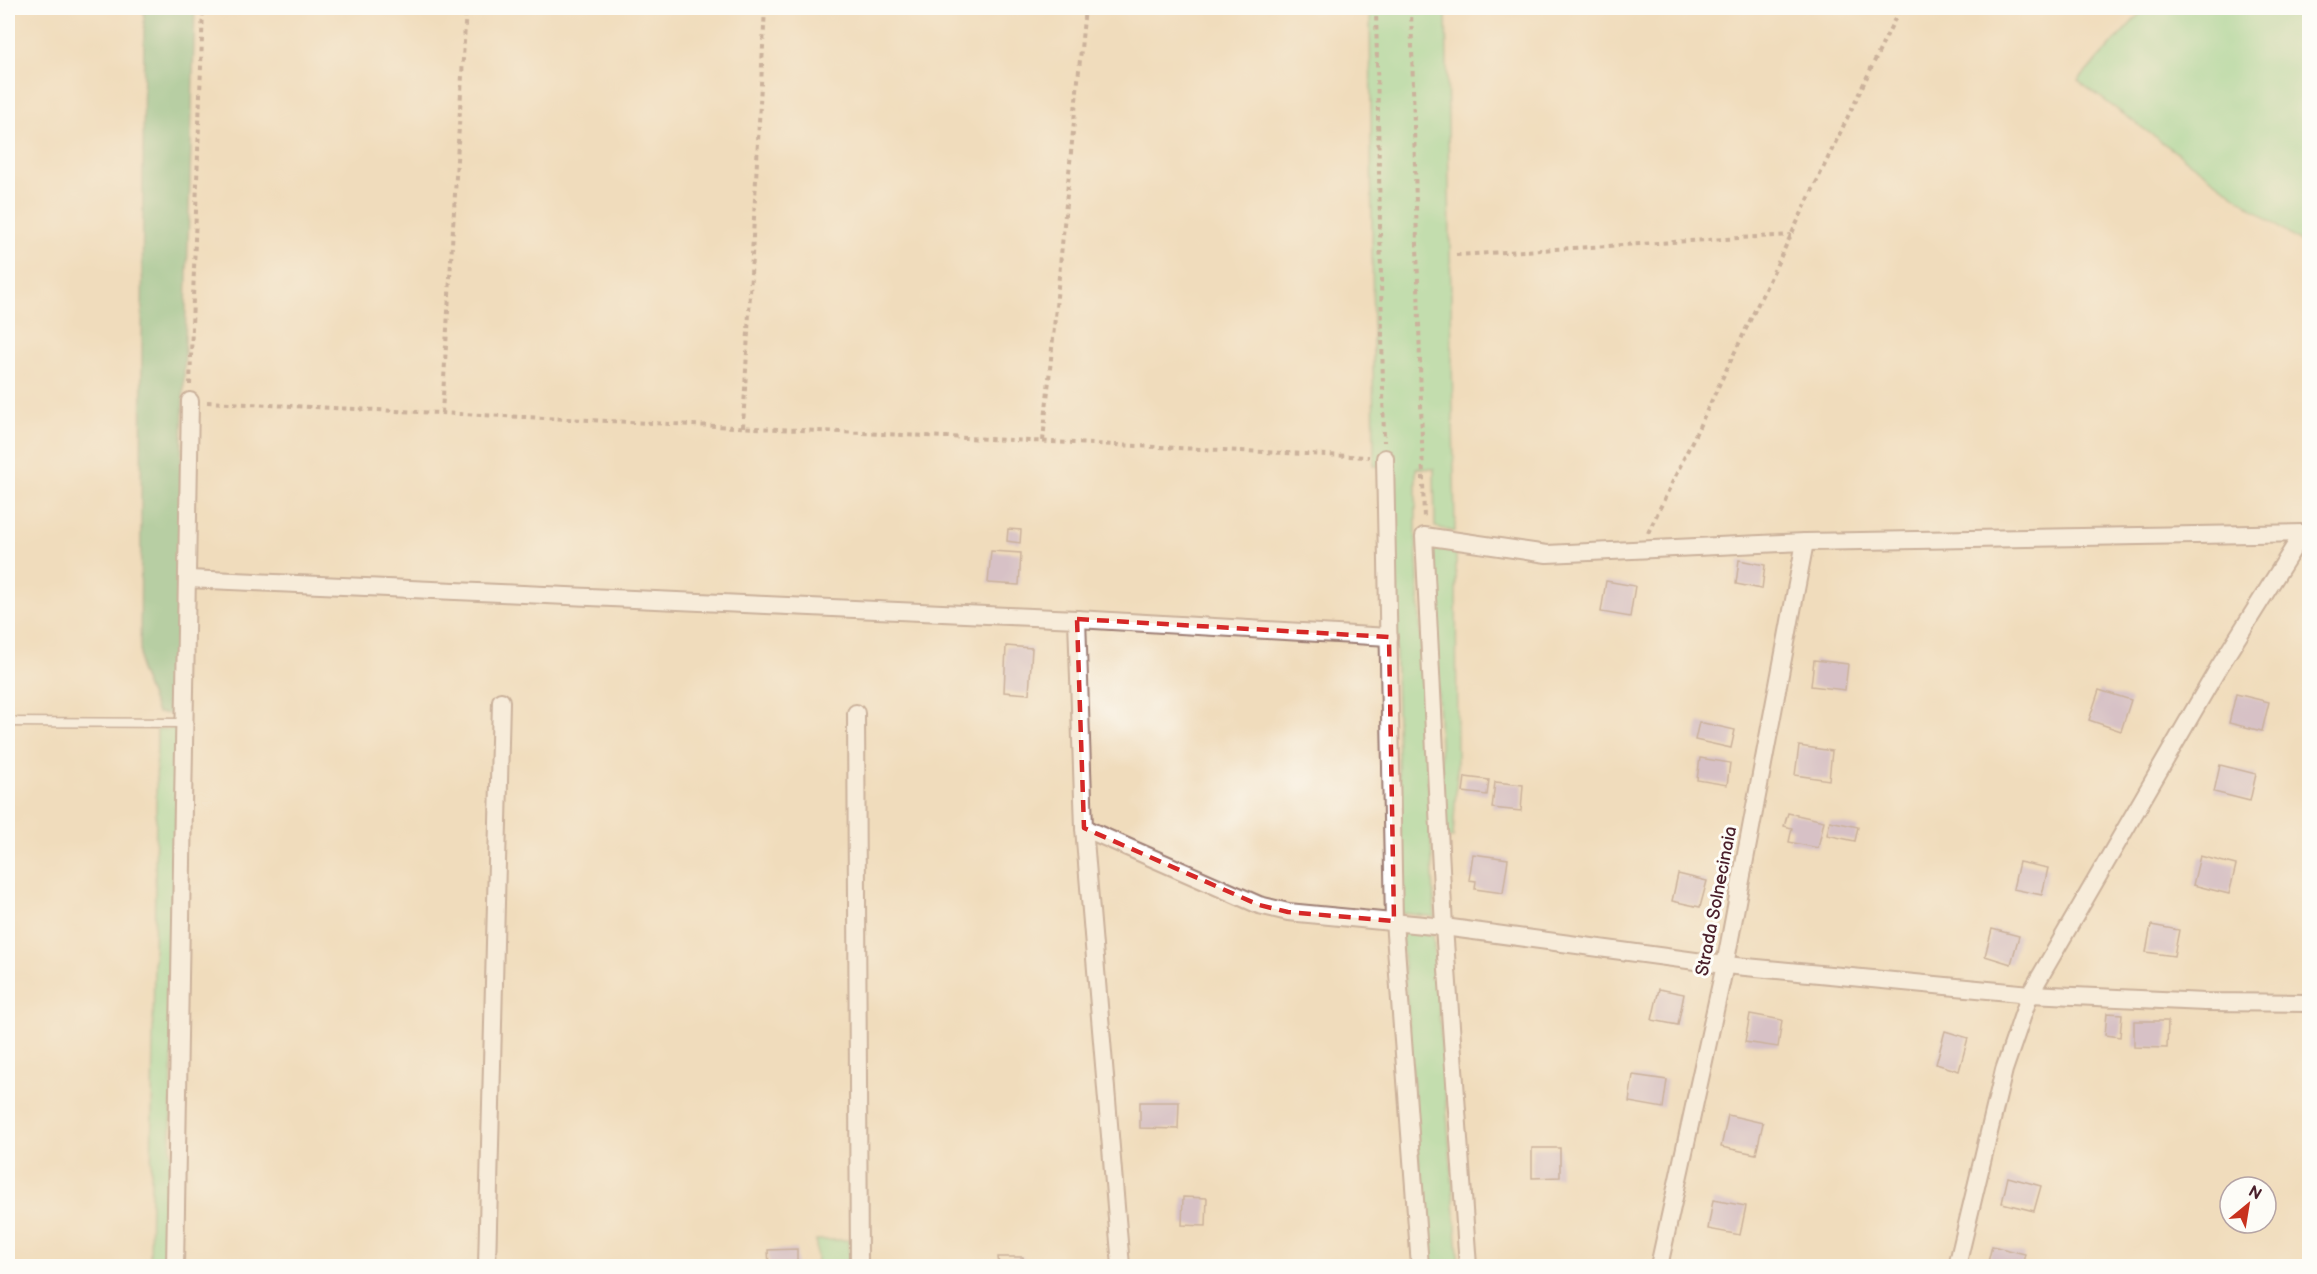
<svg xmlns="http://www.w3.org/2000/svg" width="2317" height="1274" viewBox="0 0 2317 1274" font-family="'Balsamiq Sans',sans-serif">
	<rect width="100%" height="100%" fill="#fdfcf7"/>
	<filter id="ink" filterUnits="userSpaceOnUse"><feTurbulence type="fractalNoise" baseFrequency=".0167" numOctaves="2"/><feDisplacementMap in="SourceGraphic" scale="12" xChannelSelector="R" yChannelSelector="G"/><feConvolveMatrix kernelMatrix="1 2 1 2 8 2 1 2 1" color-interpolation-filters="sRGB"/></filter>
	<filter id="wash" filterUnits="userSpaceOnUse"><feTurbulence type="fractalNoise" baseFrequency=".008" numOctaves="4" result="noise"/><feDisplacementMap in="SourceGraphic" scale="24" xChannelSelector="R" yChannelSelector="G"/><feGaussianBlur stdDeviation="1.35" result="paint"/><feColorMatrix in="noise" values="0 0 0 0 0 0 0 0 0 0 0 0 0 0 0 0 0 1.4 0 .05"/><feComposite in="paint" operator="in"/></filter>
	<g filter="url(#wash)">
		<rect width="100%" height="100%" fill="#f0dcbc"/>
		<g fill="#8dde9e" stroke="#6c7e64" stroke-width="1.5">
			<path d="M1370,8H1446L1455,532L1435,527L1434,469L1416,468V536L1435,917L1401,913L1392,467L1374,466Z"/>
			<path d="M2145,8H2309V249L2078,81Z"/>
			<path d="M1431,542L1456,549L1457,773L1453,838L1444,837Z"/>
			<path d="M157,729H177L169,1266H150Z"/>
			<path d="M1401,930L1433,935L1459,1266H1427Z"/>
			<path d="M816,1240H849V1266H817Z"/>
		</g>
		<path fill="#72bd85" stroke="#5e6e58" stroke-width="1.5" d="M144,8H195L174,714L157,713L140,670Z"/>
		<g id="blocks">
			<g fill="#b8a1d3">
				<path d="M1008,529L1021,530L1020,543L1007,541Z"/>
				<path d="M991,551L1021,553L1019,585L988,583Z"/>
				<path d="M1739,560L1765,565L1762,589L1736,584Z"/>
				<path d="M1606,581L1635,586L1630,617L1601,612Z"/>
				<path d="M1006,646L1032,648L1029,694L1004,692Z"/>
				<path d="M1814,660L1848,664L1845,690L1811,686Z"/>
				<path d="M2099,690L2131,700L2121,731L2089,720Z"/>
				<path d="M2236,694L2269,702L2262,731L2229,723Z"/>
				<path d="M1699,722L1735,730L1731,748L1695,740Z"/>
				<path d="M1799,746L1832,751L1829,780L1795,775Z"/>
				<path d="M1700,758L1730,763L1727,785L1697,780Z"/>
				<path d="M2220,765L2256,774L2250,801L2214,792Z"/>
				<path d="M1465,777L1489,780L1487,795L1463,792Z"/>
				<path d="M1495,782L1523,785L1521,811L1492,808Z"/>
				<path d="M1788,813L1824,821L1818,848L1789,842L1792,828L1784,826Z"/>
				<path d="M1830,821L1858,827L1855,841L1827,835Z"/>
				<path d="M1473,854L1508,859L1503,893L1475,889L1476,881L1469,880Z"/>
				<path d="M2200,856L2236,865L2229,894L2193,885Z"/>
				<path d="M2019,862L2048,868L2042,895L2013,889Z"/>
				<path d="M1678,874L1707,881L1700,907L1672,901Z"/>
				<path d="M2151,925L2179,930L2174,956L2146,952Z"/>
				<path d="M1992,929L2019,936L2011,964L1985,956Z"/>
				<path d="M1659,989L1684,994L1678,1025L1652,1020Z"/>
				<path d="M2107,1013L2122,1014L2120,1037L2105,1035Z"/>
				<path d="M1750,1014L1782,1020L1778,1047L1745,1042Z"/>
				<path d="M2134,1021H2168L2167,1048L2134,1047Z"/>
				<path d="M1945,1031L1968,1038L1959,1071L1936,1064Z"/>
				<path d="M1633,1075L1667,1080L1663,1108L1629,1102Z"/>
				<path d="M1140,1102H1179L1178,1129L1140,1128Z"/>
				<path d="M1728,1115L1763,1123L1756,1154L1721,1147Z"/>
				<path d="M1532,1148H1560V1177L1532,1178Z"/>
				<path d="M2008,1177L2041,1186L2034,1211L2002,1203Z"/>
				<path d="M1183,1197L1207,1198L1206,1226L1182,1225Z"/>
				<path d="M1713,1200L1746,1206L1740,1235L1708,1229Z"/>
				<path d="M1992,1246L2025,1254L2022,1266H1987Z"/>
				<path d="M797,1249V1266H769L768,1250Z"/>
				<path d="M998,1257H1023L1024,1266H999Z"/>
			</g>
		</g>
	</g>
	<g filter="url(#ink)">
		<use href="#blocks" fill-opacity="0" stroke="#9d7e74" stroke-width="1.5"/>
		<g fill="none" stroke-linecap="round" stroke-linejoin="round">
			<g stroke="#9d7e74" stroke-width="11">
				<path id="service" d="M8,722L183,723"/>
			</g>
			<g stroke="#9d7e74" stroke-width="20">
				<g id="minor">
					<path d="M1385,458L1394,921L1420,1266"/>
					<path d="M188,579L1077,619L1389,637"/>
					<path d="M1077,619L1084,828L1121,1266"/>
					<path d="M856,713L859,1266"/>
					<path d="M1084,828L1259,905L1288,912L1444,927L1725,965L2030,994L2205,1002L2310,1003"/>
					<path d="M175,1266L190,401"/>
					<path d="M487,1266L501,701"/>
					<path d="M1468,1266L1444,927L1424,536L1547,554L1805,542L2303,533"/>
					<path d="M1659,1266L1725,965L1805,542"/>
					<path d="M1957,1266L2004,1070L2030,994L2219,667L2303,533"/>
				</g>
			</g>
			<g stroke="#9d7e74" stroke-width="4" stroke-dasharray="4.5 4.5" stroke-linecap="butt">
				<path d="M1376,8L1384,442"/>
				<path d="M1411,8L1424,520"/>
				<path d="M1456,255L1791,235"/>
				<path d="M190,385L203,8"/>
				<path d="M207,402L1369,457"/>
				<path d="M442,413L466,8"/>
				<path d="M743,427L765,8"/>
				<path d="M1043,441L1085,8"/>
				<path d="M1648,533L1900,8"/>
			</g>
			<use href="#service" stroke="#fff" stroke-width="8"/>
			<use href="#minor" stroke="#fff" stroke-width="16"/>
		</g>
	</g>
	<path d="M0 0H2317V1274H0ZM1077,619L1389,637L1394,921L1288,912L1259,905L1084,828Z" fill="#f0dcbc" fill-opacity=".55" fill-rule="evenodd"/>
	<path fill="none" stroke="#d62828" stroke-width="4.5" stroke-dasharray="12 8" stroke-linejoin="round" d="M1077,619L1389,637L1394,921L1288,912L1259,905L1084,828Z"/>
	<g text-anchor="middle" stroke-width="6" stroke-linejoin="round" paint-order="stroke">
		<g font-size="18" fill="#4a1f2b" stroke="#fdfcf7">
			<text transform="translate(1716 901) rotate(-79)" y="6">Strada Solnecinaia</text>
		</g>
	</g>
	<rect width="2317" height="1274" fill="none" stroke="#fdfcf7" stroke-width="30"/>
	<g transform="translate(2248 1205) rotate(30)"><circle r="28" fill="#fdfcf7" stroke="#b5a4a5" stroke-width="1.5"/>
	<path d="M0-4.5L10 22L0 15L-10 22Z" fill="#c8321e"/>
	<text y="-9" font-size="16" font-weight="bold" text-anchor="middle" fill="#4a1f2b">N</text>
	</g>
</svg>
